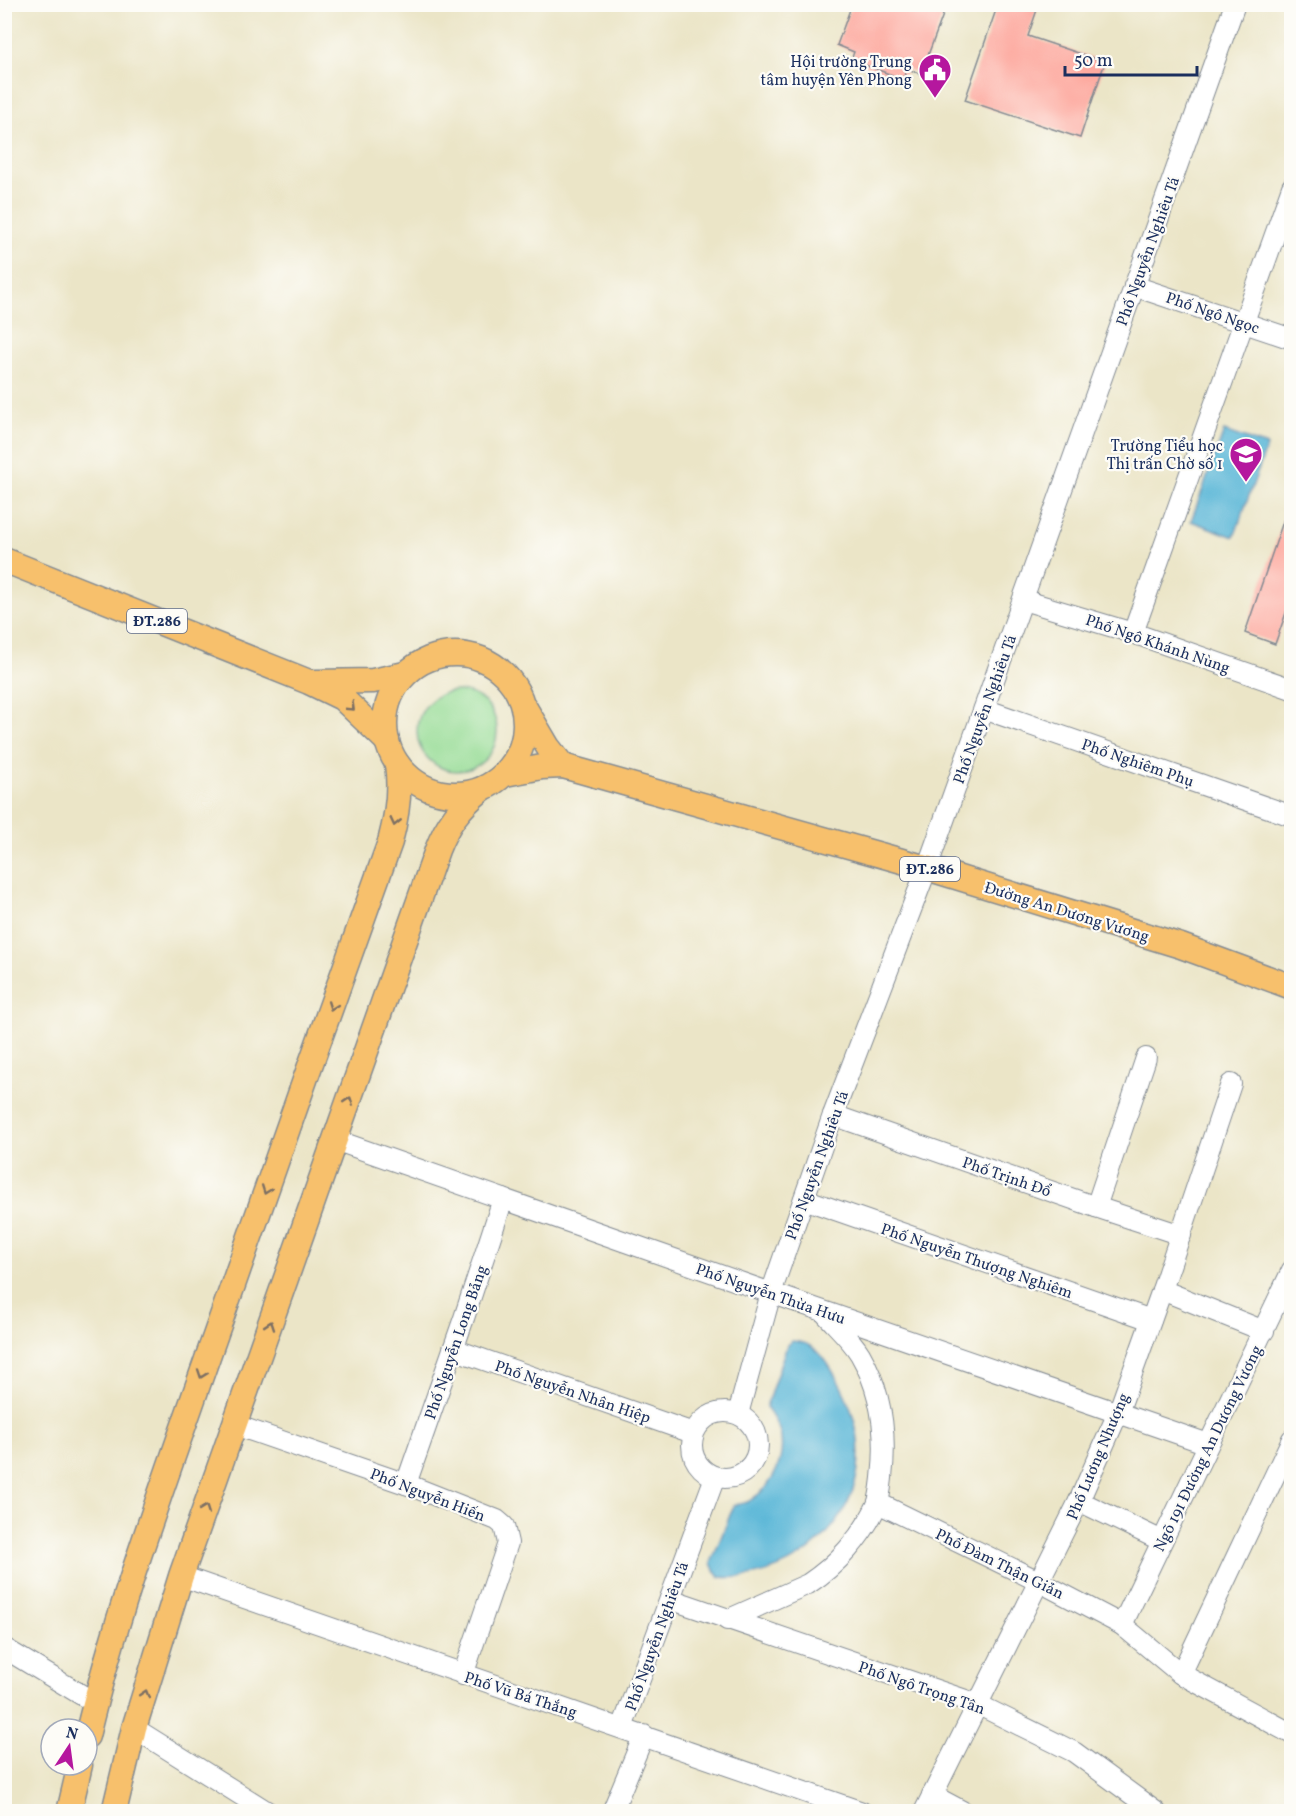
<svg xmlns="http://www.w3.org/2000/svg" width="1296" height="1816" viewBox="0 0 1296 1816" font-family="Vollkorn,serif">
	<rect width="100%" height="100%" fill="#fdfcf7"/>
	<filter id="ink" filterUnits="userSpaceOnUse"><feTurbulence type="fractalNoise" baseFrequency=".0167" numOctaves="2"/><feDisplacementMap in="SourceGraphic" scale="12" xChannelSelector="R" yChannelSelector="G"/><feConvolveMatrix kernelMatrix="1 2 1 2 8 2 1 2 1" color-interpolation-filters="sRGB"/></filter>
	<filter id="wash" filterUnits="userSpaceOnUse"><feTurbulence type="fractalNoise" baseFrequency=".008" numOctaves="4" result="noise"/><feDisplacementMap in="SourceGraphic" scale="24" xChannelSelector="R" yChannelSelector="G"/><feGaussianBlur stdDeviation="1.35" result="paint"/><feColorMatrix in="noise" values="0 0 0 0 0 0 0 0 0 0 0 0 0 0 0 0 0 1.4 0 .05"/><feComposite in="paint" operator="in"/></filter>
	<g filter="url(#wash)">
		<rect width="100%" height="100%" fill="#ebe5c7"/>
		<circle fill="#96dc95" stroke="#58867a" stroke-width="1.5" cx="457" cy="731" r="40"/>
		<g fill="#59b6d7" stroke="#3a729a" stroke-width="1.5">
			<path d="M1224,431L1267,446L1234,537L1191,521Z"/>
			<path d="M792,1341C814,1341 826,1359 836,1377C852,1405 862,1435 858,1469C849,1533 784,1583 720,1577L714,1570L711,1563L734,1505C740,1504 748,1503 752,1499C774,1485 786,1458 780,1432C777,1423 771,1415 766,1407L787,1345Z"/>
		</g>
		<g id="blocks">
			<g fill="#fdaaa0">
				<path d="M852,4H947L921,74L907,69L903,79L851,60L854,52L837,45Z"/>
				<path d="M998,4H1039L1028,36L1105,62L1080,138L965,100Z"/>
				<path d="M1289,504L1292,505V596L1275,644L1245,633Z"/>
			</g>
		</g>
	</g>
	<g filter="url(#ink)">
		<use href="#blocks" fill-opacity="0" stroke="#838a92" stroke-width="1.5"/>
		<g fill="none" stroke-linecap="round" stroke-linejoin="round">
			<g stroke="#838a92" stroke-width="22">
				<g id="minor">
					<path d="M1134,286L1292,339"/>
					<path d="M1023,600L1133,633L1292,689"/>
					<path d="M1133,633L1292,187"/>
					<path d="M984,709L1292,816"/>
					<path d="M833,1115L1096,1207L1181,1235"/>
					<path d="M335,1140L771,1293L1208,1444"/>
					<path d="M804,1199L1151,1320"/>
					<path d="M1096,1207L1146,1058"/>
					<path d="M1162,1290L1264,1331"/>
					<path d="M453,1349L693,1433"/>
					<circle cx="725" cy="1445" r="33"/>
					<path d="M738,1414L771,1293L833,1115L927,868L1235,4"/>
					<path d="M235,1425L406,1484L497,1520L504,1526L508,1543L463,1675"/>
					<path d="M406,1484L464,1318L503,1199"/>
					<path d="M1079,1501L1162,1541"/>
					<path d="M878,1503L1038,1581L1122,1625L1181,1674L1292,1734"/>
					<path d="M181,1576L862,1812"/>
					<path d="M670,1599L977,1704L1074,1752L1156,1812"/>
					<path d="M727,1620L808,1584C837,1565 862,1537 877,1505C880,1497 881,1487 882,1478C887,1435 882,1392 860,1354C851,1339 836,1326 824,1312"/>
					<path d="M1122,1625L1292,1270"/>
					<path d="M4,1648L95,1703"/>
					<path d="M1181,1674L1292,1439"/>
					<path d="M134,1728L268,1812"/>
					<path d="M622,1728L715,1477"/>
					<path d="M932,1795L964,1812"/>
					<path d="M612,1812L644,1735"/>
					<path d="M924,1812L1079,1501L1118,1413L1162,1290L1231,1084"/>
				</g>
			</g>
			<g stroke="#838a92" stroke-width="27">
				<g id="major">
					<path d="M4,560L309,682L342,698L387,741"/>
					<circle cx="455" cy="724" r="70"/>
					<path d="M315,682L373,681L405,674"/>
					<path d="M525,708L548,747L563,766"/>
					<path d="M505,774L542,767L563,766L927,868L1181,946L1292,987"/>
					<path d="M87,1736C116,1614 159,1497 200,1379C262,1199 326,1021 390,842C397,816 401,791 397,764"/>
					<path d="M69,1812L80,1765"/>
					<path d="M114,1812L134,1728L181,1576L437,850C447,824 460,807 482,789"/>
				</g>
			</g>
			<use href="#minor" stroke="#fff" stroke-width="20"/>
			<use href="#major" stroke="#f7c06c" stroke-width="24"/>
		</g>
		<defs><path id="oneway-chevron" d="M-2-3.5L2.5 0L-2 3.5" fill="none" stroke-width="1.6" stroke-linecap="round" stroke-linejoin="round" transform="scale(1.5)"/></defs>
		<g stroke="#7e7064">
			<use href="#oneway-chevron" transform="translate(351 707) rotate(44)"/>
			<use href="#oneway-chevron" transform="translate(395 822) rotate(103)"/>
			<use href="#oneway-chevron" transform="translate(332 1006) rotate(110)"/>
			<use href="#oneway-chevron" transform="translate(349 1101) rotate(-71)"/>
			<use href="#oneway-chevron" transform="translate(266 1190) rotate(110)"/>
			<use href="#oneway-chevron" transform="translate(270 1325) rotate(-71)"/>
			<use href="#oneway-chevron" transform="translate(202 1374) rotate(109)"/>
			<use href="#oneway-chevron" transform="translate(205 1509) rotate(-70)"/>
			<use href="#oneway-chevron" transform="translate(145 1694) rotate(-73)"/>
		</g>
	</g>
	<defs>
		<g id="civic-pin" transform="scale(1.725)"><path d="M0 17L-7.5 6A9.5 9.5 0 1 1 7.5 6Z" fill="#b5179e" stroke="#fdfcf7"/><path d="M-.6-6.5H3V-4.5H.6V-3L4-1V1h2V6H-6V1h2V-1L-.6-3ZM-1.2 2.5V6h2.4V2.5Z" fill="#fff"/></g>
		<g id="school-pin" transform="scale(1.725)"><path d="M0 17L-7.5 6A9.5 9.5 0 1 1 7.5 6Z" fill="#b5179e" stroke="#fdfcf7"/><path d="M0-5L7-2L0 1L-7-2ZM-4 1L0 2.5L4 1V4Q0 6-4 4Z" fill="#fff"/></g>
	</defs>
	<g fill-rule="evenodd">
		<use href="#civic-pin" x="935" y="70"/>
		<use href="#school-pin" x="1246" y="454"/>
	</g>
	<g text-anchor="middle" stroke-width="4.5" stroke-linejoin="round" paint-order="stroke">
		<g fill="#fdfcf7" stroke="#5f6c8c" stroke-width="1.5">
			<rect x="127" y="609" width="60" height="24" rx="4.5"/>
			<rect x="900" y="857" width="60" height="24" rx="4.5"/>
		</g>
		<g font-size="15" font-weight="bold" fill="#1b2f5e">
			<text x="157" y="626">ĐT.286</text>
			<text x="930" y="874">ĐT.286</text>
		</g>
		<g font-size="16" fill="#1b2f5e" stroke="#fdfcf7" text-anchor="end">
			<text x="912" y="67">Hội trường Trung<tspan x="912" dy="18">tâm huyện Yên Phong</tspan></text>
			<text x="1223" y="451">Trường Tiểu học<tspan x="1223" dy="18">Thị trấn Chờ số 1</tspan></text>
		</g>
		<g font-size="16" fill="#1b2f5e" stroke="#fdfcf7">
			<text transform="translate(1147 251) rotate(-70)" y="6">Phố Nguyễn Nghiêu Tá</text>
			<text transform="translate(1213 312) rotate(19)" y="6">Phố Ngô Ngọc</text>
			<text transform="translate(1158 643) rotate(19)" y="6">Phố Ngô Khánh Nùng</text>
			<text transform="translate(984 709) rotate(-70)" y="6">Phố Nguyễn Nghiêu Tá</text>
			<text transform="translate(1138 762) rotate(19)" y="6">Phố Nghiêm Phụ</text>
			<text transform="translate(1067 911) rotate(17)" y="6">Đường An Dương Vương</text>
			<text transform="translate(816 1165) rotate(-70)" y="6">Phố Nguyễn Nghiêu Tá</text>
			<text transform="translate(1007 1176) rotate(19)" y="6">Phố Trịnh Đổ</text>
			<text transform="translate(977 1260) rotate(19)" y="6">Phố Nguyễn Thượng Nghiêm</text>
			<text transform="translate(771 1293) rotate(19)" y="6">Phố Nguyễn Thừa Hưu</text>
			<text transform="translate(455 1342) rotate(-71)" y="6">Phố Nguyễn Long Bảng</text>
			<text transform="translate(573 1391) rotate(19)" y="6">Phố Nguyễn Nhân Hiệp</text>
			<text transform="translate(1207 1448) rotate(-64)" y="6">Ngõ 191 Đường An Dương Vương</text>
			<text transform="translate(1097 1456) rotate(-67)" y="6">Phố Lương Nhượng</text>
			<text transform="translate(428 1494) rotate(21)" y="6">Phố Nguyễn Hiến</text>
			<text transform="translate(1000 1563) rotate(26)" y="6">Phố Đàm Thận Giản</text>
			<text transform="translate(656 1636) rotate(-70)" y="6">Phố Nguyễn Nghiêu Tá</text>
			<text transform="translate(922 1687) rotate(19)" y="6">Phố Ngô Trọng Tân</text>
			<text transform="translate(521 1694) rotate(18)" y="6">Phố Vũ Bá Thắng</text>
		</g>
	</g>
	<rect width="1296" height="1816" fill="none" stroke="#fdfcf7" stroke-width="24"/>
	<g transform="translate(69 1747) rotate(13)"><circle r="28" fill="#fdfcf7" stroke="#a3aaba" stroke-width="1.5"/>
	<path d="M0-4.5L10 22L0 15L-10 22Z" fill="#b5179e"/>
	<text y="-9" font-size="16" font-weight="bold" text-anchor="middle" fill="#1b2f5e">N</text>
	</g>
	<path d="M1065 66v9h132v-9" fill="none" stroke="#1b2f5e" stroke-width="3"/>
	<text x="1074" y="66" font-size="18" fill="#1b2f5e" stroke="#fdfcf7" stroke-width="4.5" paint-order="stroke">50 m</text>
</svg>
